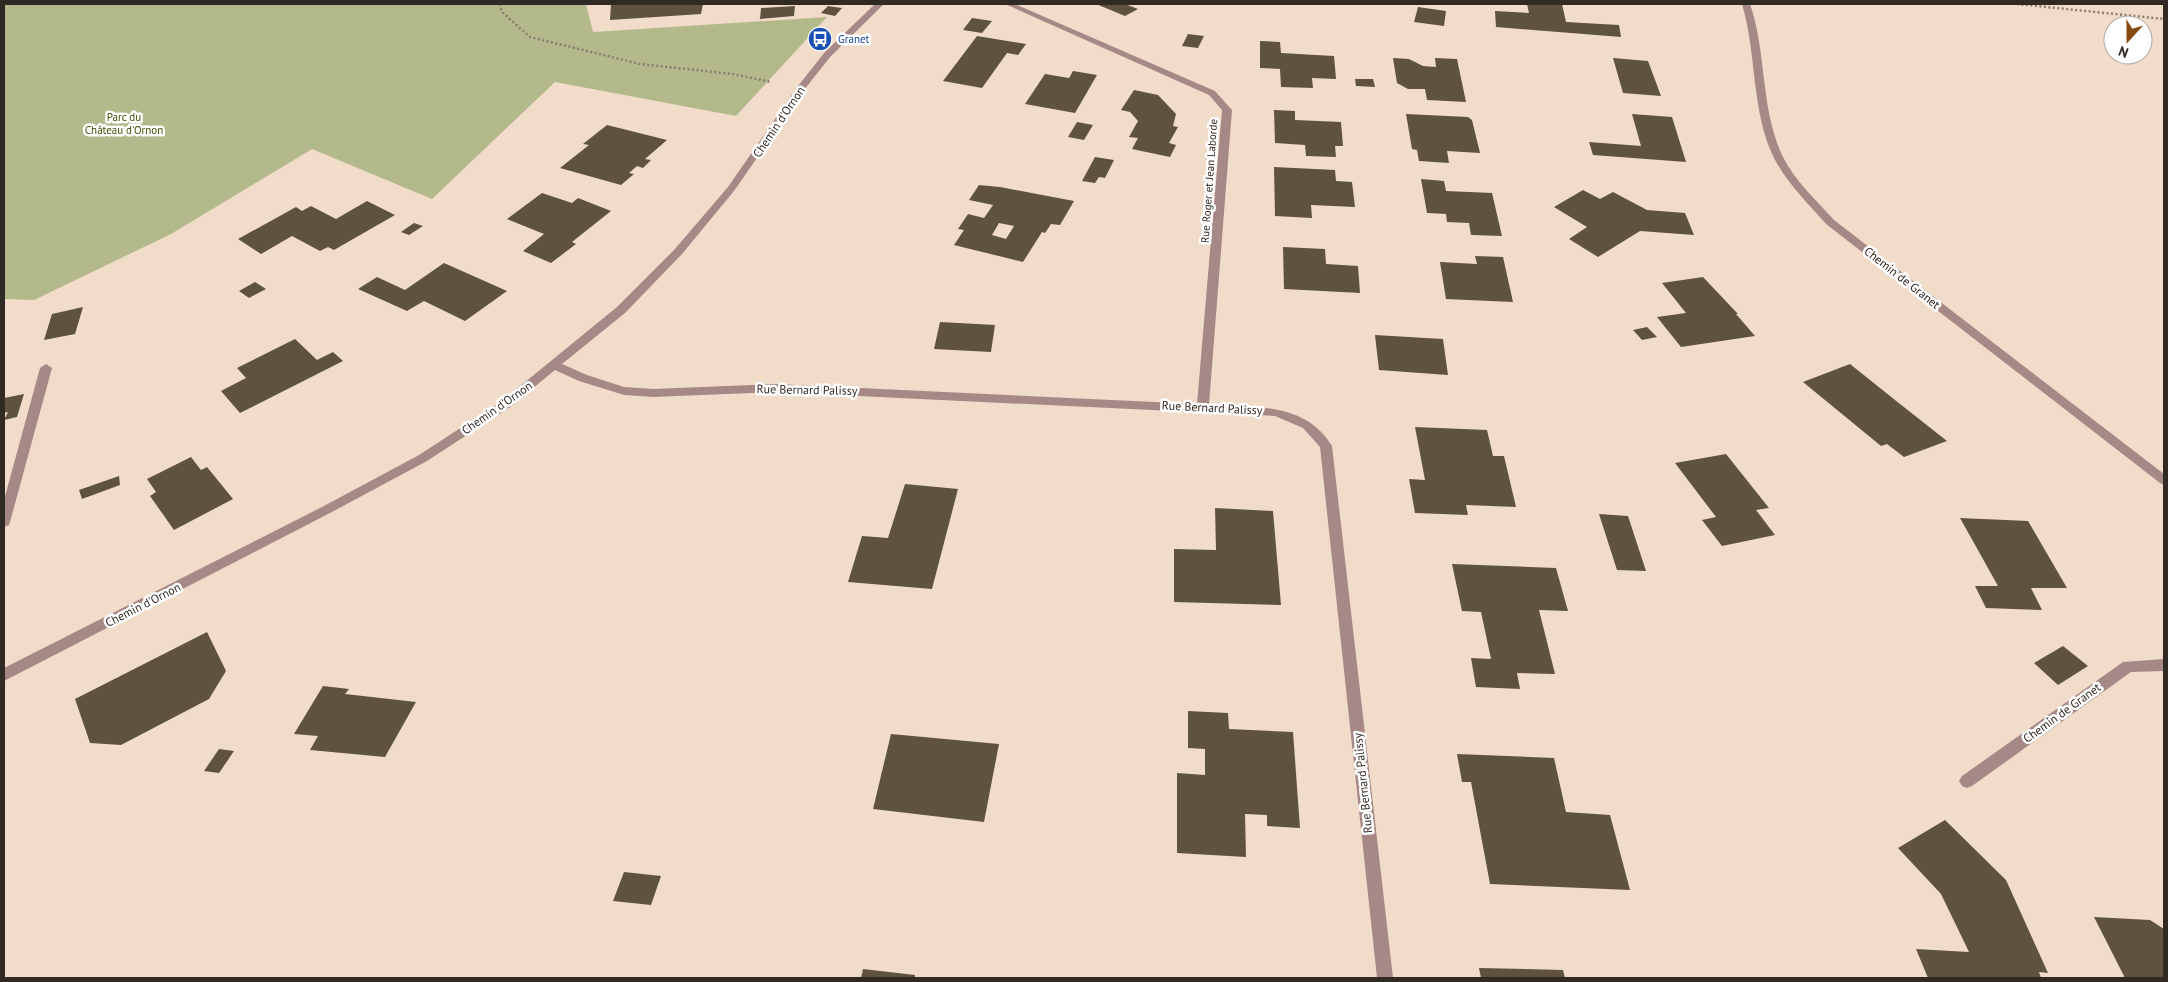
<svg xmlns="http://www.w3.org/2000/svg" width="2168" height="982" viewBox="0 0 2168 982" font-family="'PT Sans',sans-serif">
	<rect width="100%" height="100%" fill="#f1dcca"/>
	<path fill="#b3b98a" d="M4,4H586L593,32L827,17L736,116L555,82L432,199L312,149L171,234L34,300L4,299Z"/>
	<g fill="#5f5340" fill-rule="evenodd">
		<path d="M611,4H703L701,14L610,20Z"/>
		<path d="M1096,4H1125L1138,9L1125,16Z"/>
		<path d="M1527,4H1562L1566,22L1619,25L1621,37L1496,27L1495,11L1529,13Z"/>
		<path d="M795,6L794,16L760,19L761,8Z"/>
		<path d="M828,6L842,8L835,16L821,13Z"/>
		<path d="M1418,7L1446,11L1444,26L1414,22Z"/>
		<path d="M972,18L992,21L982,33L963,30Z"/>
		<path d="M1188,34L1204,36L1198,48L1182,46Z"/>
		<path d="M977,36L1026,44L1018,55L1007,53L982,88L943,81Z"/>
		<path d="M1260,41L1280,42L1281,53L1334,56L1336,79L1312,78L1313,88L1281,87L1280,69L1260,68Z"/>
		<path d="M1393,58L1409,59L1423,66L1436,67L1435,58L1457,59L1466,102L1427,100L1425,89H1408L1397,83Z"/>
		<path d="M1613,58L1648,61L1661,96L1623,93Z"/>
		<path d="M1073,71L1097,75L1075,113L1025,104L1045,74L1069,78Z"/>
		<path d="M1355,79H1373L1375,87L1356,86Z"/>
		<path d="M1134,90L1158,95L1176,114L1173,126L1178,127L1169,143L1176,145L1170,157L1132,149L1138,138L1129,137L1138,121L1130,112L1121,110Z"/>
		<path d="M1274,110L1295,111V120L1341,122L1343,146H1335L1336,157L1306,156L1305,145L1275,143Z"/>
		<path d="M1406,114L1468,117L1472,120L1480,153L1447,151L1449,163L1419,161L1417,150L1412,149Z"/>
		<path d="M1632,114L1672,117L1686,162L1593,155L1589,142L1641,146Z"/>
		<path d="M1077,122L1093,125L1084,140L1068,137Z"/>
		<path d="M607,125L667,140L645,159L651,160L643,168L637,166L629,173L634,174L621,185L560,168L589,145L583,144Z"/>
		<path d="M1095,157L1114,160L1105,178L1099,177L1095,183L1082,181Z"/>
		<path d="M1274,167L1335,170L1336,181L1352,182L1355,207L1311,205L1312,218L1275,216Z"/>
		<path d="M1421,179L1444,181L1446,191L1492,193L1502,236L1471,235L1469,223L1447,222L1446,214L1427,213Z"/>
		<path d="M979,185L1000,187L1074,201L1060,225L1051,224L1045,233L1042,232L1023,262L954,245L964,230L958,229L968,214L984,218L993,205L969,200ZM999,223L1014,226L1006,239L992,235Z"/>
		<path d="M1583,190L1600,199L1613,192L1647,210L1685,213L1694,235L1640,231L1598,257L1569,239L1587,227L1554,207Z"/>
		<path d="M542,193L572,203L578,198L611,211L572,242L576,244L551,263L523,251L544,234L507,219Z"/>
		<path d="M367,201L395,215L334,250L328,247L320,251L292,236L261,254L238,239L296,207L302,211L311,206L336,219Z"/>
		<path d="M414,223L423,226L409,235L401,232Z"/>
		<path d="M1283,247L1325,249L1326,264L1358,266L1360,293L1284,289Z"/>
		<path d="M1475,256L1503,257L1513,302L1446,299L1440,262L1477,264Z"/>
		<path d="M444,263L507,291L465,321L424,301L407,311L358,289L377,277L405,290Z"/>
		<path d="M1703,277L1738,314H1736L1755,336L1681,347L1657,317L1686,313L1662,283Z"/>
		<path d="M255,282L266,289L249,298L239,291Z"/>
		<path d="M83,307L75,334L44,340L52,314Z"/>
		<path d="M940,322L995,325L991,352L934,349Z"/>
		<path d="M1647,327L1657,337L1642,340L1633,330Z"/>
		<path d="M1375,335L1443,339L1448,375L1379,370Z"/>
		<path d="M295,339L317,360L333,352L343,361L240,413L221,391L246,378L237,368Z"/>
		<path d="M1850,364L1895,400L1947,441L1904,457L1887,444L1881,446L1803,382Z"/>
		<path d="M24,394L17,417L4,420L8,412L4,413V398Z"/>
		<path d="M1415,427L1487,430L1493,456H1504L1516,507L1466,505L1468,515L1415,513L1409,479L1425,480Z"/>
		<path d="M1726,454L1769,508L1756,510L1775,535L1722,546L1702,520L1716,517L1675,463Z"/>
		<path d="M191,457L201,470L207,467L233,499L174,530L150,496L156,492L147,479Z"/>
		<path d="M119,476L120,485L82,499L79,490Z"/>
		<path d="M905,484L958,489L932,589L848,582L862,536L888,538Z"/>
		<path d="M1215,508L1273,511L1281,605L1174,602V549L1216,550Z"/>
		<path d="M1599,514L1628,516L1646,571L1617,570Z"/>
		<path d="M1960,518L2028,521L2067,588H2031L2042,610L1986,608L1975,586H1998Z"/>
		<path d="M1452,564L1556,568L1568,611L1539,610L1555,674L1517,673L1520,689L1476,687L1471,658L1491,659L1481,612L1462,611Z"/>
		<path d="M207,632L226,671L209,699L121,745L90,743L75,699Z"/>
		<path d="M2063,646L2088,666L2058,685L2034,663Z"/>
		<path d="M323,686L349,689L345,694L416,702L385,757L310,750L318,736L294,734Z"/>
		<path d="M1188,711L1228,713L1229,729L1293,732L1300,828L1267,826V815L1245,814L1246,857L1177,853V773L1205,775V749L1188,748Z"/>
		<path d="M891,734L999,744L984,822L873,809Z"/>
		<path d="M219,749L234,751L219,773L204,771Z"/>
		<path d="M1457,754L1554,758L1566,812L1610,815L1630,890L1490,884L1471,782H1462Z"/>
		<path d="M1945,820L2006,880L2048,973L2039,972L2041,978H1928L1916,949L1969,952L1941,894L1898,848Z"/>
		<path d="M624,872L661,876L651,905L613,901Z"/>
		<path d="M2094,917L2150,920L2164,929V978H2125Z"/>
		<path d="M1479,968L1563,970L1565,978H1481Z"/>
		<path d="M863,969L915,975V978H861Z"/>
	</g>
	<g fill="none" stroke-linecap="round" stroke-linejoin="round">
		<g stroke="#8a7c70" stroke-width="2.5" stroke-dasharray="2 2.5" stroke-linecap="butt">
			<path d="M499,4L503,13L530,37L640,64L733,74L771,82"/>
			<path d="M2017,4L2164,19"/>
		</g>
		<g fill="#a68986" fill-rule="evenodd">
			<path d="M875,4H884L831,56L804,90L734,191L682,254L625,313L562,364L587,375L624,387L653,389L776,384L1197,404L1222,110L1209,95L1005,4H1015L1215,91L1232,110L1209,405C1253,407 1306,402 1332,446L1393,978H1377L1320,447L1303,428L1275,416L776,392L653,397L624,395L579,381L555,370L510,407L427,461L330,513L4,681V668L322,507L419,455L502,401L617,307L674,250L728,187L798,86L825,52Z"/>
			<path d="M1742,4H1750C1767,53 1760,109 1783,157C1795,181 1816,200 1834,220L2164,474V485L2160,483L1826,224C1808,203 1787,183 1774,158C1751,111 1757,54 1742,4Z"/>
			<path d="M46,364L52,368L10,522L9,525L4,527V500L40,368Z"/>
			<path d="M2164,659V671L2131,672L1972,786L1967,788L1962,786L1959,781L1962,776L2123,662Z"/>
		</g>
	</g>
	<defs>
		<g id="bus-disc" transform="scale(1.25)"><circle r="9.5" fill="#1a4fb4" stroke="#fff"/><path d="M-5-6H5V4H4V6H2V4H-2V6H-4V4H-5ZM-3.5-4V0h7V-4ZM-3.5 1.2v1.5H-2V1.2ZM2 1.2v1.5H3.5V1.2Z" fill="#fff"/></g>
	</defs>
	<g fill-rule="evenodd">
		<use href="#bus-disc" x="820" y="39"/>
	</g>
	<g text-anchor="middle" stroke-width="5" stroke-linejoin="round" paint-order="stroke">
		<g font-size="11" fill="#164399" stroke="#fff" text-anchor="start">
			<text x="838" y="43">Granet</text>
		</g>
		<g font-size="11" fill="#494d04" stroke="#fff">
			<text x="124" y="121">Parc du<tspan x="124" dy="13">Château d'Ornon</tspan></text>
		</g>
		<g font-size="11" fill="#312923" stroke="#fff">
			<text transform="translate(1209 181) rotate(-86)" y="4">Rue Roger et Jean Laborde</text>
		</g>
		<g font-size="12" fill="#312923" stroke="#fff">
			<text transform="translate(779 122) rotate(-56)" y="4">Chemin d'Ornon</text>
			<text transform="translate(1902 278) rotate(38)" y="4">Chemin de Granet</text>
			<text transform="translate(807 390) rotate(1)" y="4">Rue Bernard Palissy</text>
			<text transform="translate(497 408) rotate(-35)" y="4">Chemin d'Ornon</text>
			<text transform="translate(1212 408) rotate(3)" y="4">Rue Bernard Palissy</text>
			<text transform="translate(143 605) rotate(-27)" y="4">Chemin d'Ornon</text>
			<text transform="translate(2062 713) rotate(-36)" y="4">Chemin de Granet</text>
			<text transform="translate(1363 783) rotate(-96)" y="4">Rue Bernard Palissy</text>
		</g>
	</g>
	<rect width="2168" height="982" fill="none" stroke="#312923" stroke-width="10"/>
	<g transform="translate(2128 40) rotate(201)"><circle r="24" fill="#ffffff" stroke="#ada9a7"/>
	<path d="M0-4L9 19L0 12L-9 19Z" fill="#884910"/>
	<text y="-8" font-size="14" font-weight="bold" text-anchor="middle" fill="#312923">N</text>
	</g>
</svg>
